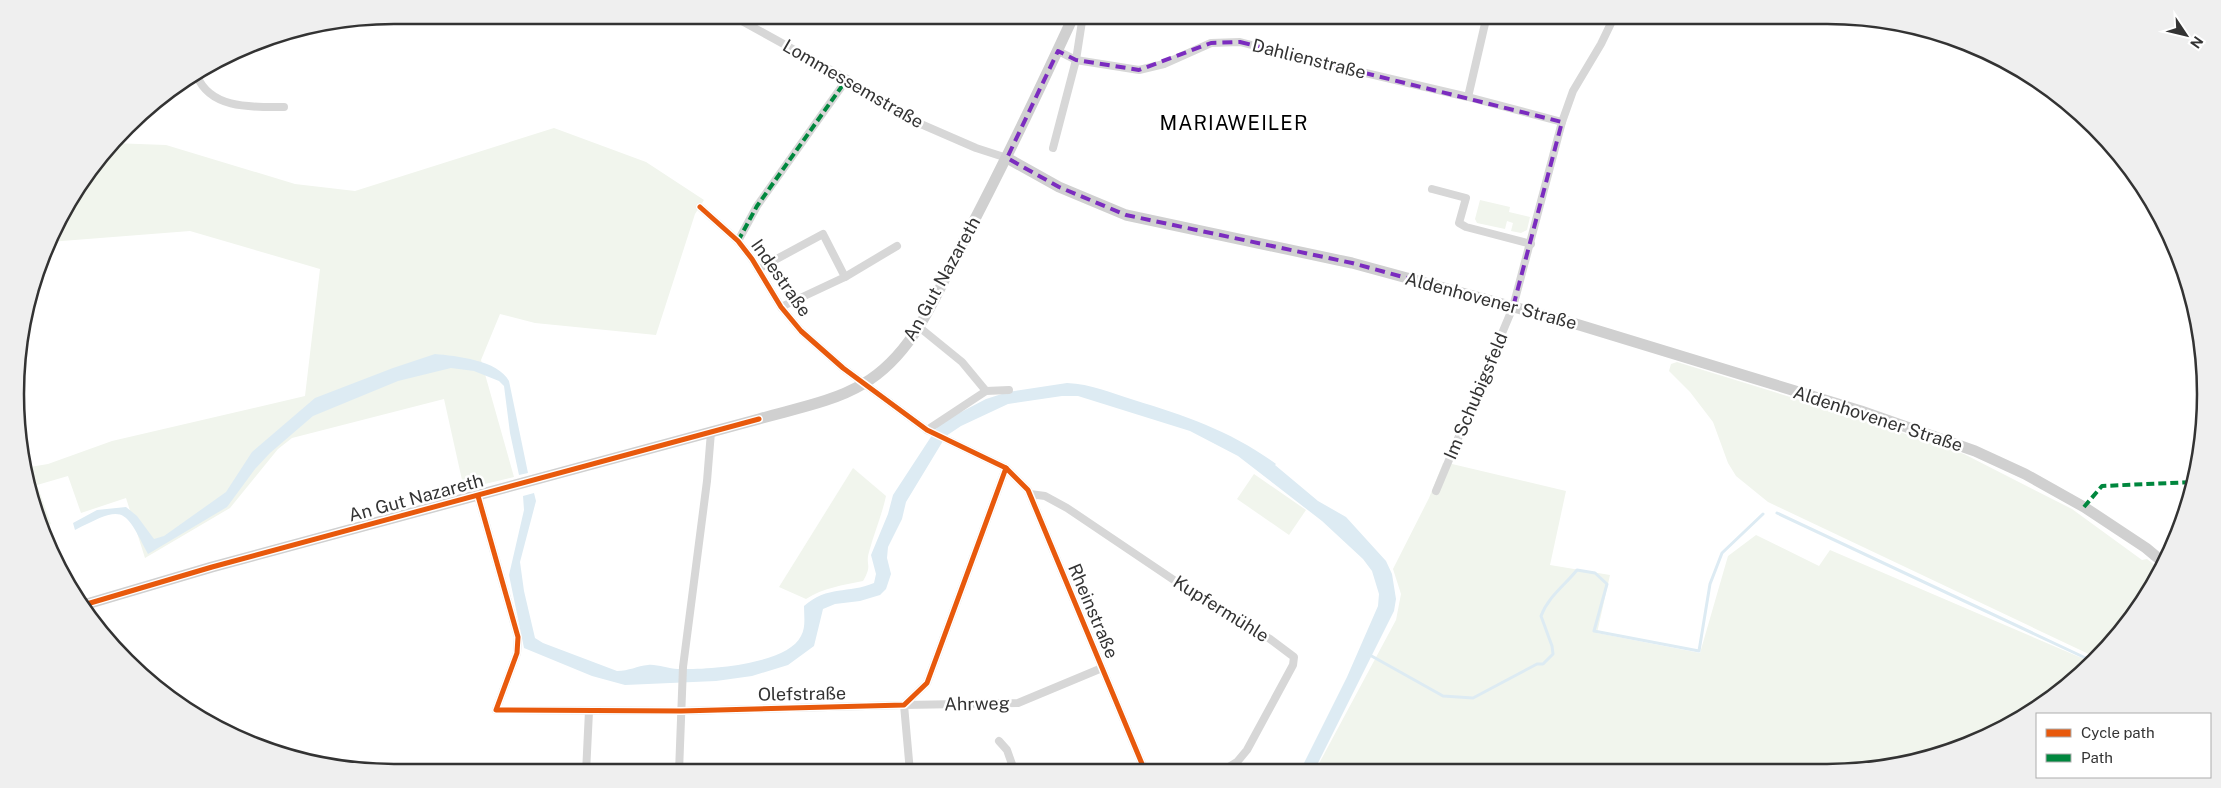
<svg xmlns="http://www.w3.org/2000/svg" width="2221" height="788" viewBox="0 0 2221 788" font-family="'Public Sans',sans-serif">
	<rect width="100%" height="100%" fill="#fff"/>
	<g fill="#f1f5ed">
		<path d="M554,128L646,162L704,200L695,214L656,335L535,323L500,314L481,360L514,477L464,489L444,399L292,438L278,449L230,508L145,558L126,498L81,513L68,476L37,485L51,524L44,527L28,492L24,468L48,464L112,441L305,396L320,269L190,231L49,242C60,208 87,170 112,143L166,145L295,184L355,191Z"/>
		<path d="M1480,200L1510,207L1509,212L1530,217L1527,230L1521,233L1511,231L1513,223L1507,221L1505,229L1477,223L1475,219Z"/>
		<path d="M1677,362L1865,420L1964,454L2072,509L2142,560L2147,559L2161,570L2155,584L2095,657L1768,502L1736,476L1728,463L1713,422L1690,392L1669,371L1671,364Z"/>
		<path d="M1443,463L1452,464L1566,491L1550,565L1610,575L1597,633L1700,653L1728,556L1756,535L1819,566L1830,550L2091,662L2077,679L1994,734L1877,770L1315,771L1396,620L1401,594L1393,569L1429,498Z"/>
		<path d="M853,468L886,496C882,515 874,533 869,552C865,566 873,564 863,581C843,585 823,588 806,599L779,587Z"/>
		<path d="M1254,474L1306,510L1289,535L1237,499Z"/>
	</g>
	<g fill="#ddebf3">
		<path d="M435,354C456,356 498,360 509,381L528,473L519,475L510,433L504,386L499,381L474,371L451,368L398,381L313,416L270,453L255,469L227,507L148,554C124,508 125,504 75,530L73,523L97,510L126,507L137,516L154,539L164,536L226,492L252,452L315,398L393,368Z"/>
		<path d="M1067,383C1091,384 1111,393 1134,400C1186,416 1231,431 1276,464L1275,465L1318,501L1346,517L1386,561L1392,574L1396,599L1394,611L1314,771H1300L1347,677L1378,606L1379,594L1372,571L1363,559L1322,521L1238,456L1190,431L1078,396H1062L1008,404L961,426L946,436L906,502L902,519L888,547L887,558L891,574L886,589L880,595L860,601L835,604L823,609L814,646L788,665L752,676L716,681L625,685L592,676L524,648L509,575L524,510L523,496L534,493L536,501L520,562L524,591L535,638L543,643L617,671C629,671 637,666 648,665C657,664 668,669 678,669C706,670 787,665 801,636C806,627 804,616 804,606C828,585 848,594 874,583L876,574L871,555L888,514L893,495L940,423L986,399L1008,392Z"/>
	</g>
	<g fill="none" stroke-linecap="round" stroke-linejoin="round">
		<g stroke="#ddebf3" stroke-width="3">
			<path d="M1777,513L2092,661"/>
			<path d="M1368,654L1443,696L1473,698L1537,664H1543L1553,654L1552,646L1541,616C1548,597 1565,585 1577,570L1595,573L1607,584L1594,631L1699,651L1710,584L1722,553L1763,514"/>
		</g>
		<g stroke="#d7d7d7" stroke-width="8">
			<path d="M731,15L847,79L900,115L976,148L1007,158"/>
			<path d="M1058,51L1076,60L1139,70L1164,64L1211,43L1240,42L1293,56L1468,97L1562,122"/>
			<path d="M197,76C211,110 254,107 284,107"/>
			<path d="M1468,97L1487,15"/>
			<path d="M1053,148L1076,60L1083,15"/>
			<path d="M1432,189L1466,198L1459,223L1466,227L1531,244"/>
			<path d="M700,207L738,241L752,259L781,307L801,331L843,368L927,430L1006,468L1028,490L1145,771"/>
			<path d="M738,241L757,206L847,79"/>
			<path d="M758,269L823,234L845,277"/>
			<path d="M781,307L845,277L897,246"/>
			<path d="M919,327L962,362L986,391"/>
			<path d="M927,430L986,391L1009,390"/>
			<path d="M1436,491L1513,307L1562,122L1573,91L1601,44L1615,15"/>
			<path d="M1030,494L1045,496L1067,508L1199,597L1270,639L1294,657L1293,665L1247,750L1237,762L1222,771"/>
			<path d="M478,496L518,637L517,653L496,710L681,711L904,705L927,683L1006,468"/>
			<path d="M999,741L1007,750L1013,767L1017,772"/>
			<path d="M679,772L683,667L707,481L711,432"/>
			<path d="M910,772L904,705L1018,703L1102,668"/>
			<path d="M586,773L589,711"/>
		</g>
		<g stroke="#d0d0d0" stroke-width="11">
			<path d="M1007,158L1059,187L1126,215L1352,263L1576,324L1861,411L1975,451L2025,474L2084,507L2146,548L2164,563"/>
			<path d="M80,606L212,567L759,419C793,409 833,402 863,384C915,354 938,290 964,240C1003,166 1039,91 1074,15"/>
		</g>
		<g stroke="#00873e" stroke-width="4" stroke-dasharray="8 4" stroke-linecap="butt">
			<path d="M738,241L757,206L847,79"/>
			<path d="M2084,507L2102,486L2195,482"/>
		</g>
		<g stroke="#fff" stroke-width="8">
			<g id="cycleway">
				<path d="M700,207L738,241L752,259L781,307L801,331L843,368L927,430L1006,468L1028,490L1145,771"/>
				<path d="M478,496L518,637L517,653L496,710L681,711L904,705L927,683L1006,468"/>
				<path d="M80,606L212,567L759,419"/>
			</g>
		</g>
		<use href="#cycleway" stroke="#e8590c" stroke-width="5"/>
	</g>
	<path fill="none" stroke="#7b2cbf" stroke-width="4" stroke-dasharray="10 6" stroke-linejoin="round" d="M1240,42L1562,122L1513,307L1352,263L1126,215L1059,187L1007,158L1058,51L1076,60L1139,70L1211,43Z"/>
	<g text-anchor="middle" stroke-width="5" stroke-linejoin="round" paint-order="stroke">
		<g font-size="18" fill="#333" stroke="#fff">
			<text transform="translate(1309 59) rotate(14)" y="6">Dahlienstraße</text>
			<text transform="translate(853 84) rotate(30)" y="6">Lommessemstraße</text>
			<text transform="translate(781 278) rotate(55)" y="6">Indestraße</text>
			<text transform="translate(942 279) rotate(-61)" y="6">An Gut Nazareth</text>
			<text transform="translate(1491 301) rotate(15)" y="6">Aldenhovener Straße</text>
			<text transform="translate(1476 396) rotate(-67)" y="6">Im Schubigsfeld</text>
			<text transform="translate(1878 419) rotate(18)" y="6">Aldenhovener Straße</text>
			<text transform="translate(416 498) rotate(-15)" y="6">An Gut Nazareth</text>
			<text transform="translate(1221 609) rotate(32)" y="6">Kupfermühle</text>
			<text transform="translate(1093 611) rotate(67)" y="6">Rheinstraße</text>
			<text transform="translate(802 694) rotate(-1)" y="6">Olefstraße</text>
			<text transform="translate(977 704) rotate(-1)" y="6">Ahrweg</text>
		</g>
		<g font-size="20" letter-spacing="1" fill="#000" stroke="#fff">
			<text x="1234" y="130">MARIAWEILER</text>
		</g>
	</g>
	<path d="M0 0H2221V788H0ZM394 24H1827A370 370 0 0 1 2197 394V394A370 370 0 0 1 1827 764H394A370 370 0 0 1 24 394V394A370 370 0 0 1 394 24Z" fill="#efefef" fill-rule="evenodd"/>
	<path fill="none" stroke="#333" stroke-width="2.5" d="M394 24H1827A370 370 0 0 1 2197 394V394A370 370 0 0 1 1827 764H394A370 370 0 0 1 24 394V394A370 370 0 0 1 394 24Z"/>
	<rect x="2036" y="713" width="175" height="65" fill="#ffffff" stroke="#adadad"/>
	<rect x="2046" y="729" width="25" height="8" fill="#e8590c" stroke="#adadad"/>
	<text x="2081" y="738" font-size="15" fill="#333333">Cycle path</text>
	<rect x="2046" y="754" width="25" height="8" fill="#00873e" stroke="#adadad"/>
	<text x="2081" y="763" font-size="15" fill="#333333">Path</text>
	<g transform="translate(2186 35) rotate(125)" stroke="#ffffff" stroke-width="4" paint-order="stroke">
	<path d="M0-4L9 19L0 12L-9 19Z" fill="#333333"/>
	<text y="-8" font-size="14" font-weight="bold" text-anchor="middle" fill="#333333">N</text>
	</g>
</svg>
